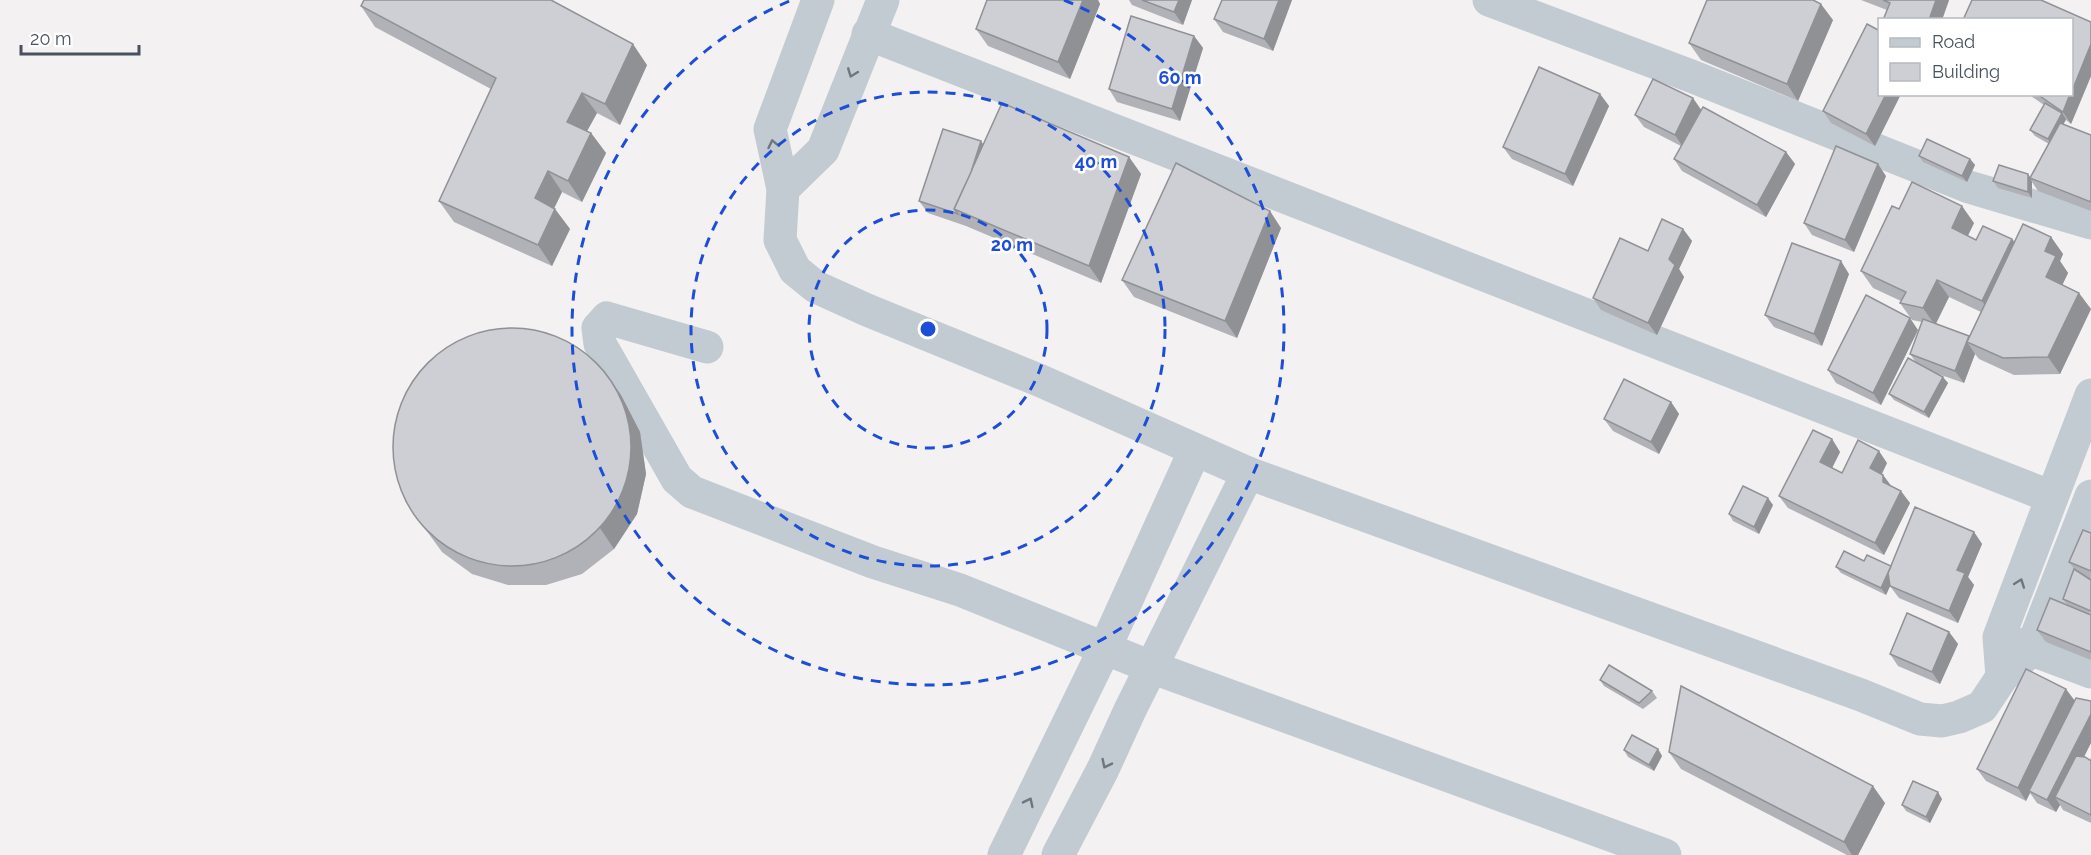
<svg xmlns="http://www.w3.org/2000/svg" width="2091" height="855" viewBox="0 0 2091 855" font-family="Raleway,sans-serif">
	<rect width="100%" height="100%" fill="#f3f1f1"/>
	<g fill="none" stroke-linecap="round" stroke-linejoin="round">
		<g stroke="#c2cad2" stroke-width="33">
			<path d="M818,0L770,129L783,189L780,240L795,270L816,287L867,310L1041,381L1248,473L1861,695L1920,719L1942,721L1959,717L1982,707L2002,677L2031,650L2091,496"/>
			<path d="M1489,0L1691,76L1969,187L2091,223"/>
			<path d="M868,34L2052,497"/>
			<path d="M783,189L823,150L883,0"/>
			<path d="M707,347L607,318L598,328L600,344L677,479L692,492L873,562L960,590L1151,667L1665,855"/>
			<path d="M2011,642L2091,672"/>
			<path d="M2002,677L1999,637L2091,395"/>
			<path d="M1004,855L1105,648L1195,450"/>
			<path d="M1058,855L1103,769L1130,710L1248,473"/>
		</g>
	</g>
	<g fill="#b0b2b7" fill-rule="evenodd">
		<path d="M987,0H1098L1100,4L1070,79L988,46L976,29Z"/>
		<path d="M1129,0H1192L1183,25L1132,5Z"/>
		<path d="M1292,0L1273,51L1223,32L1214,19Z"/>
		<path d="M1861,0H1949L1942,20L1887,10Z"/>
		<path d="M361,6L647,65L620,125L597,113L587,131L591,133L606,153L582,202L562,192L554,208L570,229L552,266L454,222L439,201L491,89L375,27Z"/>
		<path d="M1833,20L1798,101L1701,60L1689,43Z"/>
		<path d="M2091,22V76L2071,124L2066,120L2063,125L2091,135V211L2038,191L2032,182V198L1998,188L1993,181L2028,174L2030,177L2049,144L2035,136L2030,130L2044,105L2028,94H2072Z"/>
		<path d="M1194,36L1203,48L1180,121L1117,102L1109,89Z"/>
		<path d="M1600,94L1609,106L1573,186L1512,159L1503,147Z"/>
		<path d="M1880,94H1901L1875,146L1831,123L1823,111Z"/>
		<path d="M1635,115L1786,152L1795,164L1766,217L1682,171L1674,159L1681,146L1644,127Z"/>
		<path d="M981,141L983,145L1129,157L1141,174L1101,283L966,226L928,213L919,201Z"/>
		<path d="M1919,156L1970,159L1975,165L1967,182L1923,162Z"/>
		<path d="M1886,176L1854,252L1812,235L1804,223Z"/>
		<path d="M1899,209L1974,223L1968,236L1976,240L2012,239L2015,242L2051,237L2063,254L2060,261L2068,273L2062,285L2091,309L2060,374L2014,375L1979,359L1975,354L1964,383L1935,373L1948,383L1929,418L1894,400L1889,394L1915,361L1910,354L1922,322L1912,320L1900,303L1901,301L1873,288L1861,271ZM1949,297L1981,312L1969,337L1936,324Z"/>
		<path d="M1281,228L1237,338L1134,297L1122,280Z"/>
		<path d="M1683,229L1692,241L1679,269L1684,277L1657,335L1601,310L1593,298L1648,251Z"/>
		<path d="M1849,274L1822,346L1774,327L1765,315Z"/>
		<path d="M1918,330L1881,405L1836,383L1828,370Z"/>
		<path d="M621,395L640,432L646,474L637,514L614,549L582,574L546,585H508L472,574L442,552L405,501Z"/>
		<path d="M1671,402L1679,414L1659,454L1613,431L1604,419Z"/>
		<path d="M1832,439L1840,452L1832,468L1842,473L1887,463L1882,474L1883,475L1891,486L1910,503L1884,555L1788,508L1779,496Z"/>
		<path d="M1773,505L1759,534L1733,521L1729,514Z"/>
		<path d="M1974,532L1982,544L1968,577L1974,585L1958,623L1899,598L1890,586L1886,595L1841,573L1836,567L1864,561L1891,566Z"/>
		<path d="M2091,533V660L2046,642L2037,630L2067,605L2063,599L2075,570L2069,562Z"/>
		<path d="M1949,632L1958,644L1940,684L1898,666L1890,654Z"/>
		<path d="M1600,680L1652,691L1657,698L1643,709L1604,686Z"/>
		<path d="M1658,749L1662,756L1654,771L1628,757L1624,750Z"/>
		<path d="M1669,752L1885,803L1858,855H1847L1681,769Z"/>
		<path d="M2084,757L2090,760L2091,757V823L2063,810L2060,805L2056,812L2037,803L2030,793L2026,801L1986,781L1977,769Z"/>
		<path d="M1942,799L1930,823L1906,811L1902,805Z"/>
	</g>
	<g fill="#909195">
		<path d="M1083,0H1098L1100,4L1070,79L1058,62Z"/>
		<path d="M1179,0H1192L1183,25L1174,12Z"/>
		<path d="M1279,0H1292L1273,51L1264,39Z"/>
		<path d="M1936,0H1949L1942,20H1929Z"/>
		<path d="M1821,4L1833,20L1798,101L1787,84Z"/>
		<path d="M1194,36L1203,48L1180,121L1172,109Z"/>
		<path d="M633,44L647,65L620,125L605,104Z"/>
		<path d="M2091,44V76L2071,124L2063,112L2070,94H2072V91Z"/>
		<path d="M582,93L597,113L581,142L567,122Z"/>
		<path d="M1600,94L1609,106L1573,186L1565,174Z"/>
		<path d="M1886,94H1901L1875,146L1866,134Z"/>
		<path d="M1693,98L1702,111L1683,147L1675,135Z"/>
		<path d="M2062,113L2066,119L2052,146L2048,139Z"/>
		<path d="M591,133L606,153L582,202L568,181Z"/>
		<path d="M981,141L989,153L959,211Z"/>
		<path d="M1786,152L1795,164L1766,217L1757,205Z"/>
		<path d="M1129,157L1141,174L1101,283L1089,266Z"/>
		<path d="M1970,159L1975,165L1967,182L1962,176Z"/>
		<path d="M1878,164L1886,176L1854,252L1845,240Z"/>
		<path d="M548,171L562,192L549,219L535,198Z"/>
		<path d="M2028,174L2031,179L2030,178L2032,182V198L2028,192Z"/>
		<path d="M1962,206L1974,223L1963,245L1952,228Z"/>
		<path d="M555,209L570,229L552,266L538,245Z"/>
		<path d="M1270,211L1281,228L1237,338L1225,321Z"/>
		<path d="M1683,229L1692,241L1679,269L1684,277L1657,335L1648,323L1669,259Z"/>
		<path d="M2051,237L2063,254L2060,261L2068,273L2058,294L2046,277L2045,251Z"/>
		<path d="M2012,239L2024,256L1994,318L1982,301Z"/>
		<path d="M1841,261L1849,274L1822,346L1814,334Z"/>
		<path d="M1937,280L1949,297L1935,325L1923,308Z"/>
		<path d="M2079,293L2091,309L2060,374L2048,357Z"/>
		<path d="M1910,318L1918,330L1881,405L1873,393Z"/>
		<path d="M1967,342L1975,354L1964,383L1955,371Z"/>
		<path d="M607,375L621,395L640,432L646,474L637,514L614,549L600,528Z"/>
		<path d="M1943,377L1948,383L1929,418L1924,412Z"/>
		<path d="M1671,402L1679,414L1659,454L1651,442Z"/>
		<path d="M1832,439L1840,452L1829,474L1820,462Z"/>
		<path d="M1879,451L1887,463L1878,481L1870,468Z"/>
		<path d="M1883,475L1892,487L1883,482Z"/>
		<path d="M1901,491L1910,503L1884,555L1875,543Z"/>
		<path d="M1768,498L1773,505L1759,534L1754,527Z"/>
		<path d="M1974,532L1982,544L1968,577L1974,585L1958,623L1949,611L1957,570Z"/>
		<path d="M1892,566L1896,573L1886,595L1881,588Z"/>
		<path d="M1949,632L1958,644L1940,684L1932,672Z"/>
		<path d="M2066,689L2075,701L2029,791L2030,793L2026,801L2018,788Z"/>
		<path d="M2091,714V743L2062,801L2055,797L2060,805L2056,812L2047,800Z"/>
		<path d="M1658,749L1662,756L1654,771L1649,765Z"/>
		<path d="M1873,786L1885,803L1858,855H1852L1844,842Z"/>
		<path d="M1938,792L1942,799L1930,823L1926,817Z"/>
	</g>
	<g fill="#cdcfd5" stroke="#909195" stroke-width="1.5">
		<path d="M364,0H551L633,44L605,104L582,93L567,122L591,133L568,181L548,171L535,198L555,209L538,245L439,201L496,78L361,6Z"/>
		<path d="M987,0H1083L1058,62L976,29Z"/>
		<path d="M1142,0H1179L1174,12Z"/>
		<path d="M1222,0H1279L1264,39L1214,19Z"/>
		<path d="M1707,0H1813L1821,4L1787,84L1689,43Z"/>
		<path d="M1883,0H1936L1929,20H1883L1890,3Z"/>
		<path d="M1972,0H2041L2091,22V44L2072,91V20H1963Z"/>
		<path d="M1131,16L1194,36L1172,109L1109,89Z"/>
		<path d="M1867,24L1880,31V94H1886L1866,134L1823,111Z"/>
		<path d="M1539,67L1600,94L1565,174L1503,147Z"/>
		<path d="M1653,79L1693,98L1675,135L1635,115Z"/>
		<path d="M2037,94H2070L2063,112Z"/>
		<path d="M1002,103L1129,157L1089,266L954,209Z"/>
		<path d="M2045,103L2062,113L2048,139L2030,130Z"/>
		<path d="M1703,107L1786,152L1757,205L1674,159Z"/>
		<path d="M2060,123L2091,135V202L2030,178Z"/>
		<path d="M943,129L981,141L971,172L954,209L958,214L919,201Z"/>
		<path d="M1927,139L1970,159L1962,176L1919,156Z"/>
		<path d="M1836,146L1878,164L1845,240L1804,223Z"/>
		<path d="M1176,163L1270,211L1225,321L1122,280Z"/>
		<path d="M1999,165L2028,174V192L1993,181Z"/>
		<path d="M1912,182L1962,206L1952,228L1976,240L1983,226L2012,239L1982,301L1937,280L1923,308L1900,303L1906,292L1861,271L1892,206L1899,209Z"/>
		<path d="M1662,219L1683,229L1669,259L1675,265L1648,323L1593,298L1620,238L1648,251Z"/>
		<path d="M2023,224L2051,237L2045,251L2056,256L2046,277L2079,293L2048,357L2003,358L1967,342Z"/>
		<path d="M1792,243L1841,261L1814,334L1765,315Z"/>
		<path d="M1866,295L1910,318L1873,393L1828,370Z"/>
		<path d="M1923,319L1969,336L1955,371L1910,354Z"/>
		<circle cx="512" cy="447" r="119"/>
		<path d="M1908,358L1943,377L1924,412L1889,394Z"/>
		<path d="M1624,379L1671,402L1651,442L1604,419Z"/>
		<path d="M1813,430L1832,439L1820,462L1842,473L1858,440L1879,451L1870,468L1883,475V482L1901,491L1875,543L1779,496Z"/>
		<path d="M1743,486L1768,498L1754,527L1729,514Z"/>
		<path d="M1915,507L1974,532L1957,570L1965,573L1949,611L1890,586L1888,573Z"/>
		<path d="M2083,530L2091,533V571L2069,562Z"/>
		<path d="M1844,551L1864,561L1867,555L1891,566L1881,588L1836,567Z"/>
		<path d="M2074,569L2091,580V611L2063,599Z"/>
		<path d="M2050,598L2091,615V652L2037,630Z"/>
		<path d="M1907,613L1949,632L1932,672L1890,654Z"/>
		<path d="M1609,665L1652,691L1639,703L1600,680Z"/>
		<path d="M2026,669L2066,689L2018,788L1977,769Z"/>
		<path d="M1681,686L1873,786L1844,842L1669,752Z"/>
		<path d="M2076,698L2091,701V714L2047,800L2029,791Z"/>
		<path d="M1632,735L1658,749L1649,765L1624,750Z"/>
		<path d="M2076,756L2085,757L2091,761V815L2055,797Z"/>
		<path d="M1913,781L1938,792L1926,817L1902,805Z"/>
	</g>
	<defs><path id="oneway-chevron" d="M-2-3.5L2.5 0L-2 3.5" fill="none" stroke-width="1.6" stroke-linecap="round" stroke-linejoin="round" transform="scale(1.5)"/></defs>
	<g stroke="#6d7681">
		<use href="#oneway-chevron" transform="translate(852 73) rotate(111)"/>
		<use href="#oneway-chevron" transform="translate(773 144) rotate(-102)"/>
		<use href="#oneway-chevron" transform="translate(2020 583) rotate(-70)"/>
		<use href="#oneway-chevron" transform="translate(1106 764) rotate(116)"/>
		<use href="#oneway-chevron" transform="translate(1029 802) rotate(-64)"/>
	</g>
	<g fill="none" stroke="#1d4ed8" stroke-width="3" stroke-dasharray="10 8">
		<circle cx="928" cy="329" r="119"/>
		<circle cx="928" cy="329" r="237"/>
		<path d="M1064 0A356 356 0 1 1 792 0"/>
	</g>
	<circle cx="928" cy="329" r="9" fill="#1d4ed8" stroke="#fff" stroke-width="3"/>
	<g font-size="18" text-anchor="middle" font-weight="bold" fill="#1d4ed8" stroke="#fff" stroke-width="5" stroke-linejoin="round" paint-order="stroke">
		<text x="1180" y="84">60 m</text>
		<text x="1096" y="168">40 m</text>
		<text x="1012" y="251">20 m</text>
	</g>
	<rect x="1878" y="18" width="195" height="78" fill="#ffffff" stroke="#b6babf" stroke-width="1.5"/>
	<rect x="1890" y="38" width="30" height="9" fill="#c2cad2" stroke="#b6babf" stroke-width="1.5"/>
	<text x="1932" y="48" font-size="18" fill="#48525e">Road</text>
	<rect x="1890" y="63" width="30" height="18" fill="#cdcfd5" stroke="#b6babf" stroke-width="1.5"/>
	<text x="1932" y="78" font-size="18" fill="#48525e">Building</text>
	<path d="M21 45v9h118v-9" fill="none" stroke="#48525e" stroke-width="3"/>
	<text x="30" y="45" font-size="18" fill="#48525e" stroke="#ffffff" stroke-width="4.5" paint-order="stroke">20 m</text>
</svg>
